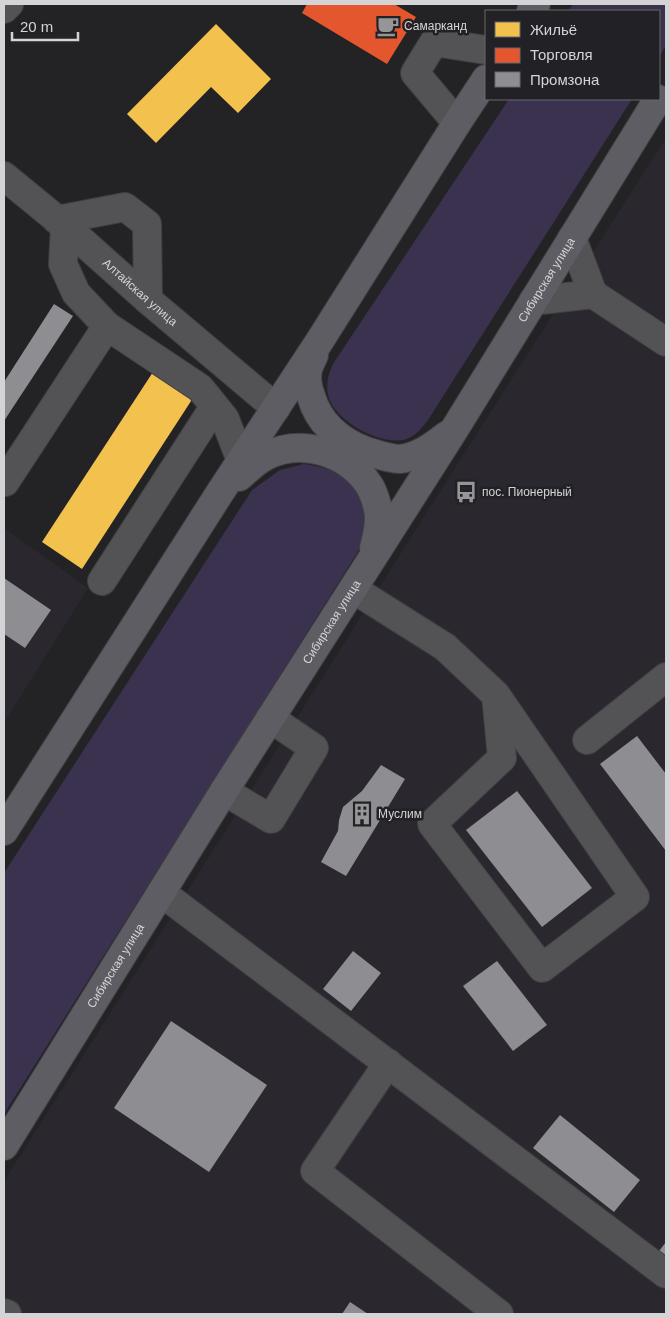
<svg xmlns="http://www.w3.org/2000/svg" width="670" height="1318" viewBox="0 0 670 1318" font-family="Arial,sans-serif">
	<rect width="100%" height="100%" fill="#232224"/>
	<g fill="#2a272f">
		<path d="M666,138V1314H4V1181L456,466Z"/>
		<path d="M4,528L88,588L4,723Z"/>
	</g>
	<g fill="#3b324f">
		<path d="M573,4H666V45L659,57V11H568Z"/>
		<path d="M509,99H632L428,420C423,426 417,435 409,438C385,449 336,422 329,398C325,386 328,374 333,364Z"/>
		<path d="M304,464C329,468 356,474 362,503C365,513 364,531 364,542L4,1114V873L252,490L280,470Z"/>
	</g>
	<g fill="#f2c14e">
		<path d="M216,24L271,79L238,113L211,87L156,143L127,114Z"/>
		<path d="M153,372L193,398L82,569L42,542Z"/>
	</g>
	<path fill="#e4572e" d="M307,4H394L416,17L387,64L302,13Z"/>
	<g fill="#8d8d92">
		<path d="M54,304L73,316L4,421V382Z"/>
		<path d="M4,578L51,610L25,648L4,634Z"/>
		<path d="M637,736L666,774V851L600,764Z"/>
		<path d="M381,765L405,779L346,876L321,862L338,831L339,820L343,807L362,791Z"/>
		<path d="M517,791L592,888L542,927L466,830Z"/>
		<path d="M353,951L381,973L351,1011L323,989Z"/>
		<path d="M497,961L547,1025L513,1051L463,986Z"/>
		<path d="M171,1021L267,1085L209,1172L114,1108Z"/>
		<path d="M560,1115L640,1180L614,1212L533,1148Z"/>
		<path d="M666,1242V1256L659,1251Z"/>
		<path d="M350,1302L368,1314H342Z"/>
	</g>
	<g fill="none" stroke-linecap="round" stroke-linejoin="round">
		<g stroke="#404041" stroke-width="30">
			<g id="minor">
				<path d="M4,9L9,4"/>
				<path d="M457,123L415,73L434,42L486,50"/>
				<path id="s1" d="M4,176L65,226L148,300L276,408"/>
				<path d="M57,220L125,207L147,224L148,300"/>
				<path d="M65,226L63,264L76,293L107,326"/>
				<path d="M572,238L593,294"/>
				<path d="M533,301L593,294L666,342"/>
				<path d="M5,482L107,326L200,388L225,419L241,461"/>
				<path d="M102,581L214,407"/>
				<path d="M353,589L445,647L496,695L502,758L432,824L542,968L635,897L496,695"/>
				<path d="M587,740L666,677"/>
				<path d="M224,791L271,819L314,748L270,718"/>
				<path d="M162,893L666,1274"/>
				<path d="M388,1063L315,1171L499,1314"/>
				<path d="M4,1313L7,1314"/>
			</g>
		</g>
		<g stroke="#404041" stroke-width="30">
			<g id="major">
				<path d="M531,11L536,4"/>
				<path d="M314,355C312,360 309,365 308,370C306,378 308,388 311,396C319,424 340,441 366,451C376,454 389,459 400,459C418,457 433,446 447,435"/>
				<path d="M239,477C247,470 256,461 266,456C301,438 347,452 369,485C373,491 377,503 378,510C381,523 377,536 374,548"/>
				<path d="M4,831L221,491L319,342L457,123L486,79"/>
				<path id="s2" d="M4,1146L224,791L454,430L658,99"/>
			</g>
		</g>
		<use href="#minor" stroke="#535254" stroke-width="28"/>
		<use href="#major" stroke="#5f5d64" stroke-width="28"/>
	</g>
	<defs>
		<g id="cafe-bare" transform="scale(1.725)"><path d="M-5.5-4.5H6V0H3Q3 3.5 0 3.5H-2.5Q-5.5 3.5-5.5 0ZM3-3.2v2h1.7v-2ZM-6 4.5H4V6H-6Z" fill="#969698" stroke="#222125" stroke-width="2.5" paint-order="stroke"/></g>
		<g id="bus-bare" transform="scale(1.725)"><path d="M-5-6H5V4H4V6H2V4H-2V6H-4V4H-5ZM-3.5-4V0h7V-4ZM-3.5 1.2v1.5H-2V1.2ZM2 1.2v1.5H3.5V1.2Z" fill="#969698" stroke="#222125" stroke-width="2.5" paint-order="stroke"/></g>
		<g id="building-bare" transform="scale(1.725)"><path d="M-4-6H4V6H1V3H-1V6H-4ZM-2.5-4.3h1.7v1.8h-1.7ZM.8-4.3h1.7v1.8H.8ZM-2.5-1h1.7V.8h-1.7ZM.8-1h1.7V.8H.8Z" fill="#969698" stroke="#222125" stroke-width="2.5" paint-order="stroke"/></g>
	</defs>
	<g fill-rule="evenodd">
		<use href="#cafe-bare" x="388" y="26"/>
		<use href="#bus-bare" x="466" y="492"/>
		<use href="#building-bare" x="362" y="814"/>
	</g>
	<g text-anchor="middle" stroke-width="5" stroke-linejoin="round" paint-order="stroke">
		<g font-size="12" fill="#d4d4d6" stroke="#222125" text-anchor="start">
			<text x="404" y="30">Самарканд</text>
			<text x="482" y="496">пос. Пионерный</text>
			<text x="378" y="818">Муслим</text>
		</g>
		<g font-size="12" fill="#d4d4d6" stroke="#222125">
			<text dy="4" stroke="none"><textPath href="#s2" startOffset="1022">Сибирская улица</textPath></text>
			<text dy="4" stroke="none"><textPath href="#s1" startOffset="179">Алтайская улица</textPath></text>
			<text dy="4" stroke="none"><textPath href="#s2" startOffset="618">Сибирская улица</textPath></text>
			<text dy="4" stroke="none"><textPath href="#s2" startOffset="212">Сибирская улица</textPath></text>
		</g>
	</g>
	<rect width="670" height="1318" fill="none" stroke="#d4d4d6" stroke-width="10"/>
	<rect x="485" y="10" width="175" height="90" fill="#222125" stroke="#69696c"/>
	<rect x="495" y="22" width="25" height="15" fill="#f2c14e" stroke="#69696c"/>
	<text x="530" y="35" font-size="15" fill="#d4d4d6">Жильё</text>
	<rect x="495" y="48" width="25" height="15" fill="#e4572e" stroke="#69696c"/>
	<text x="530" y="60" font-size="15" fill="#d4d4d6">Торговля</text>
	<rect x="495" y="72" width="25" height="15" fill="#8d8d92" stroke="#69696c"/>
	<text x="530" y="85" font-size="15" fill="#d4d4d6">Промзона</text>
	<path d="M12 32v8h66v-8" fill="none" stroke="#d4d4d6" stroke-width="2.5"/>
	<text x="20" y="32" font-size="15" fill="#d4d4d6" stroke="#222125" stroke-width="4" paint-order="stroke">20 m</text>
</svg>
